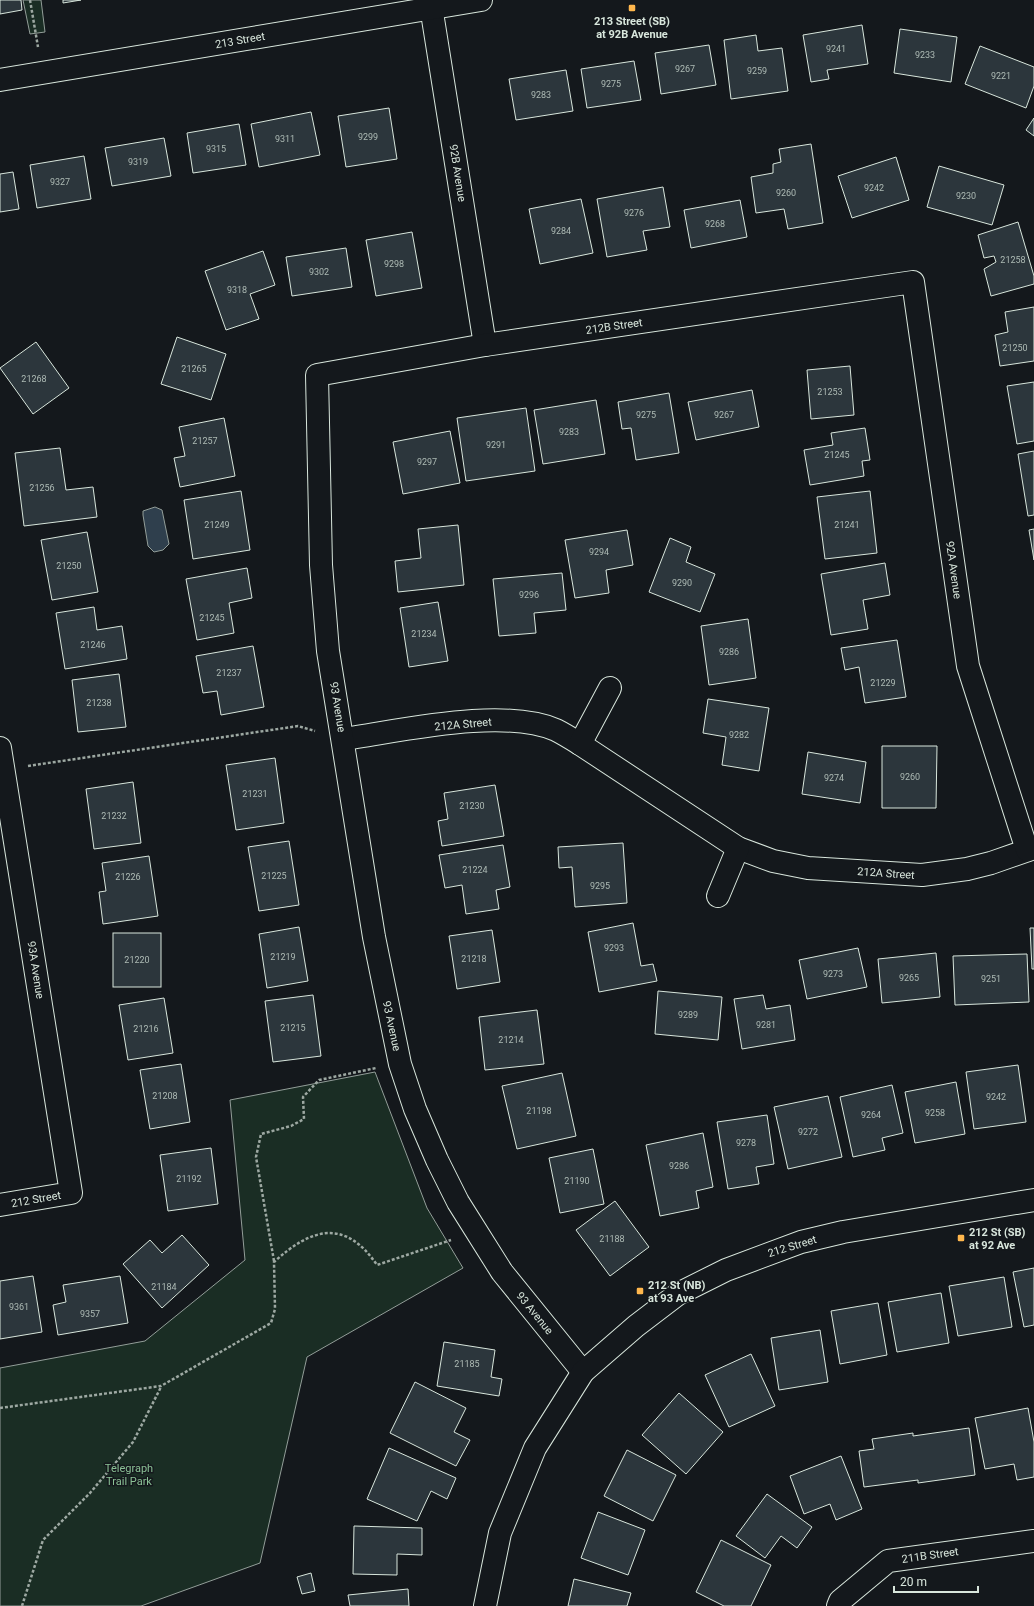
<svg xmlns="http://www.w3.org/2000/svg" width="1034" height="1606" viewBox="0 0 1034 1606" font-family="Roboto,sans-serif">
	<rect width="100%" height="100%" fill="#14181c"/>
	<g fill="#1a2d24" stroke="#939e99">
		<path d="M23,0H41L45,32L30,34Z"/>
		<path d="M375,1072L427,1208L463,1268L307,1357L260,1563L141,1606H0V1368L145,1341L245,1260L230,1100Z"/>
	</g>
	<path fill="#2f3f4d" stroke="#939e99" d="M155,507L162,510L169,544L163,550L154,552L148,546L143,515V511Z"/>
	<g fill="#2c363c" stroke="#d8e6dc">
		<path d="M0,0H21L22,10L0,14Z"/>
		<path d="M63,0H81L63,3Z"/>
		<path d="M862,25L868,64L827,70L829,79L811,82L803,35Z"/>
		<path d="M900,29L957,37L951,82L894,73Z"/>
		<path d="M756,35L758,51L782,48L788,91L731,99L724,40Z"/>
		<path d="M709,45L716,85L661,94L655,53Z"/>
		<path d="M980,46L1034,67V86L1026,108L965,84Z"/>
		<path d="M634,61L641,100L587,108L581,69Z"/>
		<path d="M566,70L573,111L516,120L509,79Z"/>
		<path d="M389,108L397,159L346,167L338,116Z"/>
		<path d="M311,112L320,155L259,167L251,124Z"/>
		<path d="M1034,118V136L1026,130Z"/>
		<path d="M239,124L246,165L193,173L187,133Z"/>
		<path d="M164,138L171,176L112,186L105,148Z"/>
		<path d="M811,144L823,223L788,229L784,209L756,213L751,177L773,173V164L781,162L779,149Z"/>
		<path d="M84,156L91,199L37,208L30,165Z"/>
		<path d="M896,157L909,200L852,218L838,176Z"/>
		<path d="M939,166L1004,185L992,225L927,207Z"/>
		<path d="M13,172L19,209L0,212V174Z"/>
		<path d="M663,187L670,227L643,231L647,250L607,257L597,199Z"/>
		<path d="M581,199L593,253L540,264L529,209Z"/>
		<path d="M740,200L747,237L691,248L684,210Z"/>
		<path d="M1018,222L1034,276V284L991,296L984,269L996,262L994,256L984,258L978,235Z"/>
		<path d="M412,232L422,288L376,296L366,240Z"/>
		<path d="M346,248L352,287L292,296L286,257Z"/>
		<path d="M263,251L275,285L250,294L259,319L226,330L205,271Z"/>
		<path d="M1034,307V361L1000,366L995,335L1008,332L1005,312Z"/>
		<path d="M177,337L226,354L211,400L161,384Z"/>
		<path d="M36,342L69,388L33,414L0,368Z"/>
		<path d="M850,366L854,415L811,419L807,370Z"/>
		<path d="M1034,382V441L1017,444L1007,386Z"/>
		<path d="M752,390L759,427L696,440L688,402Z"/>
		<path d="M669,393L679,453L636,460L631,428L622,429L618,402Z"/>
		<path d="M596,400L605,454L543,464L534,410Z"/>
		<path d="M526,408L535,471L466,481L457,418Z"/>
		<path d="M224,418L235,476L180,487L174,458L185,456L179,427Z"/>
		<path d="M865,428L870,460L862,461L864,476L810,485L804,450L833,445L831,433Z"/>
		<path d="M450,431L460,483L403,494L393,442Z"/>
		<path d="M60,448L66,490L93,487L97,517L24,526L15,453Z"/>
		<path d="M1034,451V515L1028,516L1018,454Z"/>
		<path d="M241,491L250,550L193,559L184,500Z"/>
		<path d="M870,491L877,553L825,559L817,497Z"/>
		<path d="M458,525L464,585L398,592L395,561L421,558L418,529Z"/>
		<path d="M1034,529V560L1029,530Z"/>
		<path d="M627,530L633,565L606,570L609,593L575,598L565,540Z"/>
		<path d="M87,532L98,592L52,600L41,540Z"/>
		<path d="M670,538L691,547L686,562L715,574L700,612L649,592Z"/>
		<path d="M885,563L890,595L863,600L868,629L831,635L821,574Z"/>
		<path d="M247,568L252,598L229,603L234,633L197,640L186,579Z"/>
		<path d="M562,573L566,610L534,613L536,633L499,636L493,579Z"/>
		<path d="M438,602L448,661L409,667L400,608Z"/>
		<path d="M94,607L97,630L122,626L127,659L65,669L56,613Z"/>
		<path d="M748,619L756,678L709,685L701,626Z"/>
		<path d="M897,640L906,697L865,703L859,667L845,670L841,648Z"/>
		<path d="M253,646L264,707L221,715L217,691L203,693L196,656Z"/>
		<path d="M119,674L126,727L78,732L72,680Z"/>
		<path d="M708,699L769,708L759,771L722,765L726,737L703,733Z"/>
		<path d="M882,746H937L936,808H882Z"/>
		<path d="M808,752L866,762L860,803L802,794Z"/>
		<path d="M275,758L284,823L236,830L226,765Z"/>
		<path d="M133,782L141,843L94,849L86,789Z"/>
		<path d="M495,785L504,836L442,846L438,821L448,819L444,793Z"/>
		<path d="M289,841L299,905L259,911L248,847Z"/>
		<path d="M623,843L627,903L575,907L572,867L559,868L558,847Z"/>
		<path d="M503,845L510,887L496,890L499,909L466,914L462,885L445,888L439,855Z"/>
		<path d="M149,856L158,916L103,924L99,892L106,891L102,863Z"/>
		<path d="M633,923L641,966L653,964L657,981L599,992L588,932Z"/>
		<path d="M299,927L308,981L267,988L259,934Z"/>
		<path d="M1030,928H1034V969H1032Z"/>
		<path d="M492,930L500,982L457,989L449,936Z"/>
		<rect x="113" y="933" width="48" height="54"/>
		<path d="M858,948L867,987L807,999L799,960Z"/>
		<path d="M936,953L940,997L882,1003L878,959Z"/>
		<path d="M1027,954L1029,1002L955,1005L953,956Z"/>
		<path d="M658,991L722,997L718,1040L655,1034Z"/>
		<path d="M313,995L321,1056L273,1062L265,1001Z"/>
		<path d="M763,995L766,1009L790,1005L795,1040L742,1049L734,999Z"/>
		<path d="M164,998L173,1053L128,1060L119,1005Z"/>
		<path d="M537,1010L544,1064L485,1070L479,1017Z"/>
		<path d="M181,1064L190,1122L150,1129L140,1070Z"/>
		<path d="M1018,1065L1026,1122L974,1129L966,1072Z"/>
		<path d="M562,1073L576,1136L517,1149L502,1086Z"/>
		<path d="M956,1082L965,1134L915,1143L905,1092Z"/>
		<path d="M892,1085L903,1133L882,1138L885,1150L853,1157L840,1097Z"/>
		<path d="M828,1096L842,1157L788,1169L774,1107Z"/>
		<path d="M767,1115L774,1164L756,1167L759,1184L728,1189L717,1122Z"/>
		<path d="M703,1133L713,1187L696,1191L699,1208L660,1216L646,1145Z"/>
		<path d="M211,1148L218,1204L168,1211L160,1155Z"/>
		<path d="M593,1149L604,1204L560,1213L549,1158Z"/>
		<path d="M615,1201L649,1247L610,1276L576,1230Z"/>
		<path d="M182,1235L209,1265L162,1308L123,1264L150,1240L162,1253Z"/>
		<path d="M1034,1268V1325L1024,1327L1013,1272Z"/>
		<path d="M33,1276L42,1332L0,1339V1281Z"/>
		<path d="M120,1276L128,1323L58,1335L53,1305L66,1302L63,1285Z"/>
		<path d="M1004,1277L1012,1327L958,1336L949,1286Z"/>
		<path d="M941,1293L949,1343L897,1352L888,1302Z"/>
		<path d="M878,1303L887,1355L840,1364L831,1311Z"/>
		<path d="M820,1330L828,1382L779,1390L771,1338Z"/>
		<path d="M444,1342L495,1350L491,1377L502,1379L499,1396L437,1386Z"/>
		<path d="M751,1354L775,1406L729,1427L705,1375Z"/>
		<path d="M415,1382L466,1408L454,1432L470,1440L456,1466L390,1433Z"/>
		<path d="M679,1393L723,1432L686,1474L642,1435Z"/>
		<path d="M1028,1408L1034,1442V1477L1017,1480L1014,1464L985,1469L975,1418Z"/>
		<path d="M969,1428L975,1475L918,1483V1480L864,1487L859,1451L874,1449L872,1439L913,1433V1436Z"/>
		<path d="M389,1448L456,1478L447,1499L431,1491L417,1521L367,1499Z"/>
		<path d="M627,1450L676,1475L653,1521L604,1496Z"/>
		<path d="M841,1456L862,1509L836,1520L830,1504L804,1514L790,1476Z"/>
		<path d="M767,1494L812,1527L797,1548L781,1536L765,1558L736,1536Z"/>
		<path d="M598,1512L645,1530L628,1575L581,1558Z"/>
		<path d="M354,1526L422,1528V1555L397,1554V1575L353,1574Z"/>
		<path d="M721,1540L771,1565L751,1606H724L696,1592Z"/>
		<path d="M311,1573L315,1591L302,1594L297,1577Z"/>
		<path d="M574,1579L631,1593L627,1606H568Z"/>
		<path d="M408,1589L409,1606H350L348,1595Z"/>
	</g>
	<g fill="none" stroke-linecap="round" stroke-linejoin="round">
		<g stroke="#d8e6dc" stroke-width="24">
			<g id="minor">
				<path d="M430,0L485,345"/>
				<path d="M343,739C401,731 502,707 556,730C564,734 572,739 580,744L738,848L773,861L808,868L922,875L967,869L991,863L1034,848"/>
				<path d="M580,744L610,688"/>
				<path d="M0,748L71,1193L0,1205"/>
				<path d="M718,896L738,848"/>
				<path d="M583,1372L502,1272L458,1202L437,1160L415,1109L400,1064L374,937L328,651L321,565L317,375L485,345L913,282L968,666L1027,850"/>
				<path d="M838,1606L840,1601L888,1561L1034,1541"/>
			</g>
		</g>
		<g stroke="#d8e6dc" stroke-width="24">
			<g id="tertiary">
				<path d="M0,80L481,0"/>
				<path d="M485,1606L500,1533L535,1448L583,1372L636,1326L678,1294L726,1270L801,1242L843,1232L1034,1200"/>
			</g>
		</g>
		<g stroke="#9da8a2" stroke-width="2.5" stroke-dasharray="3 2" stroke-linecap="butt">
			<path d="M30,0L38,47"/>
			<path d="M28,766L298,726L315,731"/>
			<path d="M274,1261L256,1157L261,1134L291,1126L304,1119L303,1097L319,1080L376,1068"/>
			<path d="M0,1408L161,1386L271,1323L275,1309L274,1262C311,1228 345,1218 377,1265L451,1240"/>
			<path d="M22,1606L43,1540L90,1493L133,1442L161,1387"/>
		</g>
		<use href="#minor" stroke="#14181c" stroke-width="22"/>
		<use href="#tertiary" stroke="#14181c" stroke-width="22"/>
	</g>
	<g fill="#ffb74d" stroke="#14181c" stroke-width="1.5">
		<rect x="628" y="4" width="8" height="8" rx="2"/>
		<rect x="957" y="1234" width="8" height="8" rx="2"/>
		<rect x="636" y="1287" width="8" height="8" rx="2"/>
	</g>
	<g text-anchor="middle" stroke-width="3" stroke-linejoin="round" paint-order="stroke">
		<g font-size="9" fill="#adbab4">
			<text x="836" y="52">9241</text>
			<text x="925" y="58">9233</text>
			<text x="685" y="72">9267</text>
			<text x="757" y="74">9259</text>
			<text x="1001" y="79">9221</text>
			<text x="611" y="87">9275</text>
			<text x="541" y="98">9283</text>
			<text x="368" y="140">9299</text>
			<text x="285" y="142">9311</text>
			<text x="216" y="152">9315</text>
			<text x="138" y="165">9319</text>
			<text x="60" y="185">9327</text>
			<text x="874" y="191">9242</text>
			<text x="786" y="196">9260</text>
			<text x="966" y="199">9230</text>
			<text x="634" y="216">9276</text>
			<text x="715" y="227">9268</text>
			<text x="561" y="234">9284</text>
			<text x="1013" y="263">21258</text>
			<text x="394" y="267">9298</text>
			<text x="319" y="275">9302</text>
			<text x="237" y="293">9318</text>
			<text x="1015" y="351">21250</text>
			<text x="194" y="372">21265</text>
			<text x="34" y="382">21268</text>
			<text x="830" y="395">21253</text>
			<text x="646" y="418">9275</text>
			<text x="724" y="418">9267</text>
			<text x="569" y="435">9283</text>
			<text x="205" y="444">21257</text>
			<text x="496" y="448">9291</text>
			<text x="837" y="458">21245</text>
			<text x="427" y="465">9297</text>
			<text x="42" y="491">21256</text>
			<text x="217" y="528">21249</text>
			<text x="847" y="528">21241</text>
			<text x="599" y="555">9294</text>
			<text x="69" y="569">21250</text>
			<text x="682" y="586">9290</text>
			<text x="529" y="598">9296</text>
			<text x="212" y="621">21245</text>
			<text x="424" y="637">21234</text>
			<text x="93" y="648">21246</text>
			<text x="729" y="655">9286</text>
			<text x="229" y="676">21237</text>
			<text x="883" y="686">21229</text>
			<text x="99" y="706">21238</text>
			<text x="739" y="738">9282</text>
			<text x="910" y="780">9260</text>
			<text x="834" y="781">9274</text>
			<text x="255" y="797">21231</text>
			<text x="472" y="809">21230</text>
			<text x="114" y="819">21232</text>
			<text x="475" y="873">21224</text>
			<text x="274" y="879">21225</text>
			<text x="128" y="880">21226</text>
			<text x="600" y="889">9295</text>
			<text x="614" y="951">9293</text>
			<text x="283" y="960">21219</text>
			<text x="474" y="962">21218</text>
			<text x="137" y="963">21220</text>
			<text x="833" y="977">9273</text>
			<text x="909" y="981">9265</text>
			<text x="991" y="982">9251</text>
			<text x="688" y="1018">9289</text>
			<text x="766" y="1028">9281</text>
			<text x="293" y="1031">21215</text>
			<text x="146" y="1032">21216</text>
			<text x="511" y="1043">21214</text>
			<text x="165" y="1099">21208</text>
			<text x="996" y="1100">9242</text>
			<text x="539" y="1114">21198</text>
			<text x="935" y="1116">9258</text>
			<text x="871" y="1118">9264</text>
			<text x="808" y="1135">9272</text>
			<text x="746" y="1146">9278</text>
			<text x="679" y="1169">9286</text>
			<text x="189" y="1182">21192</text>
			<text x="577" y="1184">21190</text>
			<text x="612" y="1242">21188</text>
			<text x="164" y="1290">21184</text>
			<text x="19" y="1310">9361</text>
			<text x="90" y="1317">9357</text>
			<text x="467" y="1367">21185</text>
		</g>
		<g font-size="11" font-weight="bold" fill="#d8e6dc" stroke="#14181c" text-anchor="start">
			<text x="632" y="25" text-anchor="middle">213 Street (SB)<tspan x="632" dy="13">at 92B Avenue</tspan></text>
			<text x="969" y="1236">212 St (SB)<tspan x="969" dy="13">at 92 Ave</tspan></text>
			<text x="648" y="1289">212 St (NB)<tspan x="648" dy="13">at 93 Ave</tspan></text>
		</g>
		<g font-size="11" fill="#d8e6dc" stroke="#14181c">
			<text transform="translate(240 40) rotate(-10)" y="4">213 Street</text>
			<text transform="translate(458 173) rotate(81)" y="4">92B Avenue</text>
			<text transform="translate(614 326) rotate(-8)" y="4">212B Street</text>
			<text transform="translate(954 570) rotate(82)" y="4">92A Avenue</text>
			<text transform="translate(338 707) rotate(81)" y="4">93 Avenue</text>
			<text transform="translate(463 724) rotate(-5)" y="4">212A Street</text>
			<text transform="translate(886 873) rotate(4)" y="4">212A Street</text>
			<text transform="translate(36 970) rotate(81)" y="4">93A Avenue</text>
			<text transform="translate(392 1026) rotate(78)" y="4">93 Avenue</text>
			<text transform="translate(36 1199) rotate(-10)" y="4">212 Street</text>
			<text transform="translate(792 1246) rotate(-17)" y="4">212 Street</text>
			<text transform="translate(535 1313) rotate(51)" y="4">93 Avenue</text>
			<text transform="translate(930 1555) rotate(-8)" y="4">211B Street</text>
		</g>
		<g font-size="11" fill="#8ac095" stroke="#14181c">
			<text x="129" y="1472">Telegraph<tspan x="129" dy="13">Trail Park</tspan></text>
		</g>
	</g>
	<path d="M894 1586v6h84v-6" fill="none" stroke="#d8e6dc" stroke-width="2"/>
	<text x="900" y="1586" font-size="12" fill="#d8e6dc" stroke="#14181c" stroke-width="3" paint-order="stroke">20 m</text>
</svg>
